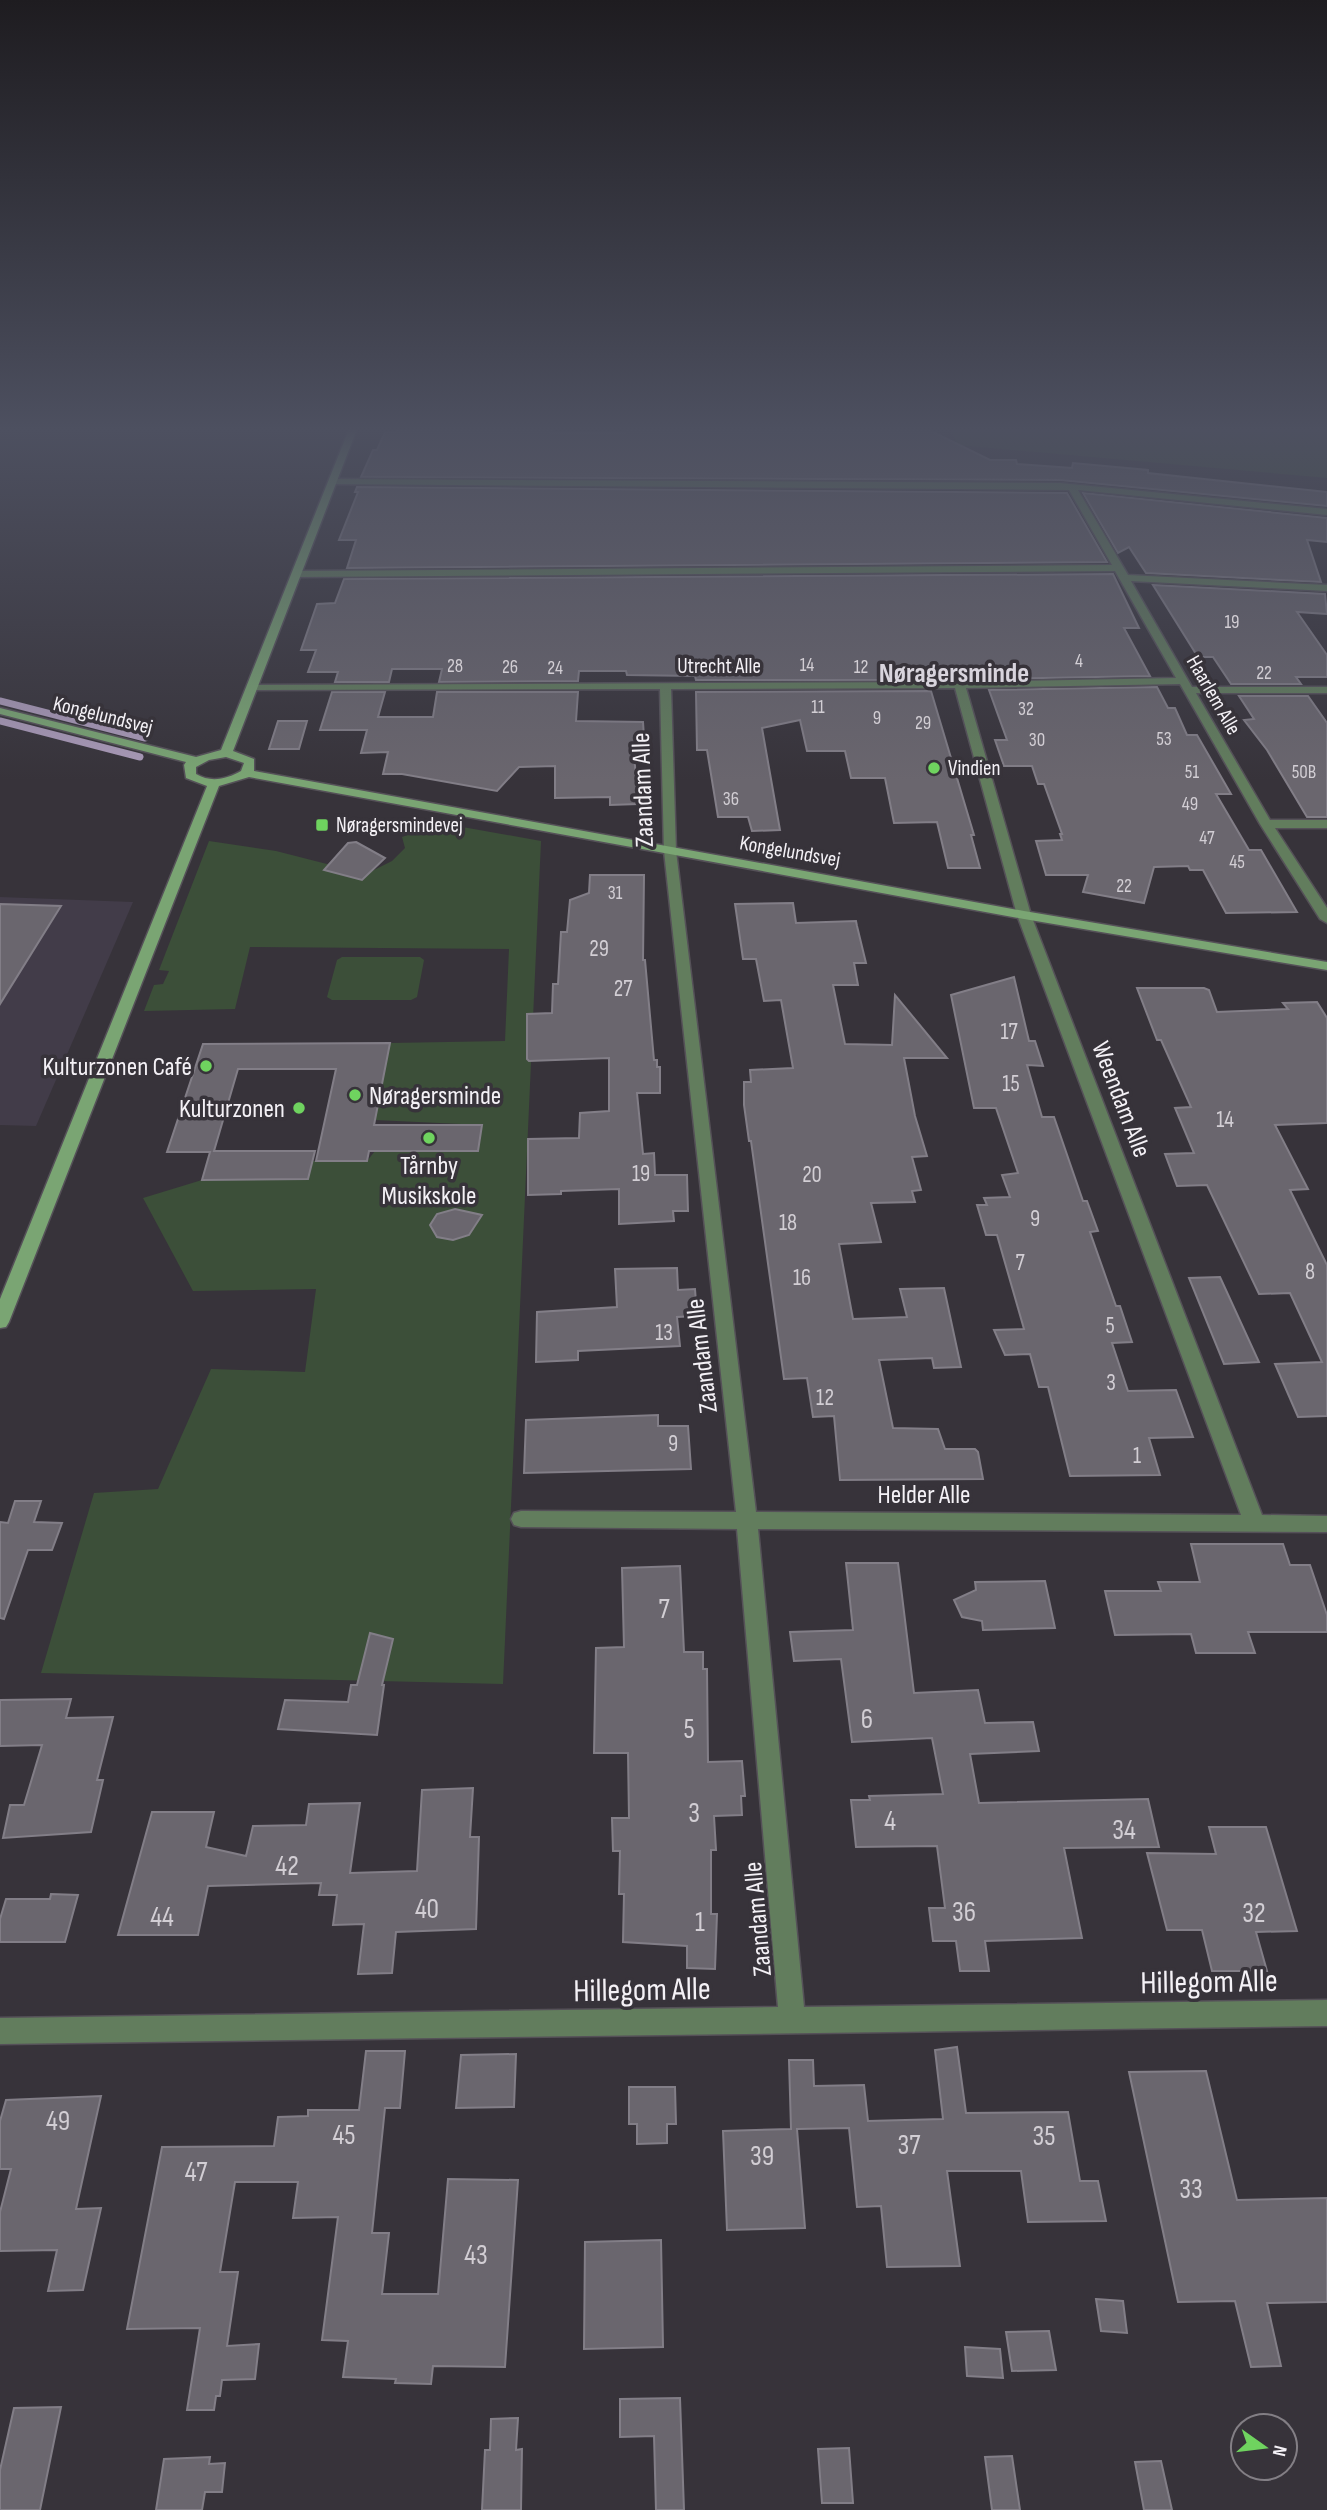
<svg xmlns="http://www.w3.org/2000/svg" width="1327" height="2510" viewBox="0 0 1327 2510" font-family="'Sofia Sans Condensed',sans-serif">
	<rect width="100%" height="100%" fill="#37333a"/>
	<path fill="#423c49" d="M0,897L133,902L36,1126L0,1125Z"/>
	<g fill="#3c4f39">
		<path d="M951,429H1327V478L957,445Z"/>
		<path d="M440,823L541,841L503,1684L41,1673L94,1493L158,1489L211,1369L305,1372L316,1289L193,1291L143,1198L202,1180L308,1179L312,1161H367L375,1151H478L482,1125L375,1120L390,1043L505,1041L509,949L250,947L235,1009L144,1011L154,985L163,984L169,971L159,970L209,841L276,851L366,874L392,861L405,848L402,837Z"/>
		<path d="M342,957H420L424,960L417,997L411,1000H332L327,997L337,960Z"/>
	</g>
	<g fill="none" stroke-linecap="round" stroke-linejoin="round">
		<g stroke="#aa9ab8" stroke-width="7">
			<path d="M0,701L145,738"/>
			<path d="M0,721L140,757"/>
		</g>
	</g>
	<g fill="#6a666e" stroke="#827e87" stroke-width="2">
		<path d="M397,429H552L551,433H625V430L680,429H927L990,460H1016L1017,464L1059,467L1072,468L1073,463L1148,470V473L1327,492V506L1060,480L361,477L373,450H377L385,432H396Z"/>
		<path d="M357,487L1067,493L1107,562L347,568L356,540H339L358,492H355Z"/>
		<path d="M1083,493L1327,518V542L1307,540L1321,582L1146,573L1129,547L1118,553Z"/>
		<path d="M1113,574L1139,628H1124L1150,676L985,679L983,674L926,675L927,680H696L695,676L627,675L626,671H579L578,681L439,682L442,669H392L389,682H335L338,672H308L316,650H301L317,604L335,603L344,579Z"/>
		<path d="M1153,585L1325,594L1327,614L1297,612L1327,655V677H1296L1301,684H1231L1213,657H1201L1196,654Z"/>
		<path d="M1157,687L1168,708H1175L1187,735H1197L1231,794H1216L1249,850H1261L1297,912L1226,913L1203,870H1190L1188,866L1154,867L1144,903L1083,892L1088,875H1046L1036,841L1062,840L1060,834H1062L1044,784H1038L1032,766H1004L995,740H1007L989,690Z"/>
		<path d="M931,691L974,835H971L980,868H948L937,822L894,823L885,778H851L845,751H807L800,720L762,728L780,830L752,831L748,817H718L707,750H697L696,692Z"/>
		<path d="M332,692H385L378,717H433L437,692H578L576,721L643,722L645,753H634L638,804L610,805V797L555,798V766L519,767L497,791L402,774H383L388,752L361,753L367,730H320Z"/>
		<path d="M1239,696H1308L1327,723V817H1307L1267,750L1244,720L1254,719Z"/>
		<path d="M278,721H307L299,749H269Z"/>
		<path d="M356,842L385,858L362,880L324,870L348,843Z"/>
		<path d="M590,875H644L643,960H645L654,1060H657V1067H660V1093H637L643,1154L654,1153L655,1175H687L688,1211H673L674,1221L619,1224V1189L561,1191V1194L528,1195V1139L579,1138L580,1113L609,1111V1058L529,1061L527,1059V1014L552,1013L553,984H558L561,932H567L570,900L589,893Z"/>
		<path d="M793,903L796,923L856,921L857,926L866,963H854L858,985H833L845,1044L892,1045L895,995L947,1058H904L915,1116L927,1156L912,1157L921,1190L912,1191L915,1202L871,1203L881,1242L839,1244L853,1319L907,1317L900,1289L944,1288L961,1367L934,1368L932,1358L879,1360L893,1428L938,1429L945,1449H975L978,1452L983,1479L840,1480L834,1416L813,1417L807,1378L784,1379L751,1141H749L744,1105V1082H751L750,1070L793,1068L781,1000L764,1001L756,959H743L735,904Z"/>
		<path d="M0,904L61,906L0,1004Z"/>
		<path d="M1014,977L1029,1041H1035L1043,1066L1027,1065L1042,1117H1054L1083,1201H1087L1098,1231L1090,1232L1116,1306H1120L1132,1342L1112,1343L1128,1391L1176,1390L1193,1437L1149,1438L1160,1475L1070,1476L1048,1387H1039L1030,1354L1005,1355L994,1330L1024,1329L997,1235H986L977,1205H987L984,1198L1010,1197L1002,1175L1018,1173L996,1108H974L951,995Z"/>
		<path d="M1137,988H1204L1209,990L1217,1012L1288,1009L1283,1003L1317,1002L1327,1018V1123L1275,1125L1308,1189L1290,1190L1327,1265V1416L1298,1417L1275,1364L1322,1362L1290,1293L1259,1294L1207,1185L1177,1186L1165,1154L1194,1153L1175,1108L1191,1107L1161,1040H1157Z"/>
		<path d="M390,1043L374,1125H482L478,1151H369L367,1161H316L336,1069H238L214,1151H315L308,1179L202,1180L210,1152H167L203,1044Z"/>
		<path d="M455,1209L482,1215L469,1235L453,1240L437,1237L430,1225L437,1214Z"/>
		<path d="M677,1268L678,1290L695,1289L697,1316L677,1317L680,1346L578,1351V1360L536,1362L537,1312L617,1307L615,1269Z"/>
		<path d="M1220,1277L1259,1362L1224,1364L1189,1278Z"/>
		<path d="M658,1415V1426H688L691,1469L524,1473L526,1420Z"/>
		<path d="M15,1501H41L34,1522L62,1523L52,1550H28L4,1619L0,1618V1522L8,1523Z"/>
		<path d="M1191,1544H1283L1290,1565H1310L1327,1615V1632H1248L1255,1653H1196L1191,1634L1115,1635L1105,1591H1161L1158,1582H1200Z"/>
		<path d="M846,1563H898L914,1693L978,1690L985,1723L1033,1722L1039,1751L970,1754L979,1803L1148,1799L1159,1847L1064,1848L1082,1938L985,1941L989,1971H960L956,1941H933L929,1908H945L937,1846L856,1847L851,1800H870L869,1796L943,1794L932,1738L852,1742L841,1659L794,1661L790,1632L853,1630Z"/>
		<path d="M680,1566L684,1652H703V1669H707L708,1762L742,1761L745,1796H741L742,1815L714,1816L716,1850H711V1914H717L715,1969L687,1968V1946L623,1942L624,1894H619L620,1851H613L612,1818H629L628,1753H594L596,1648L624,1647L622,1568Z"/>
		<path d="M1045,1581L1055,1628L983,1630L982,1621L962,1617L954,1600L976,1590L975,1582Z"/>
		<path d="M370,1633L393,1639L382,1685H384L377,1735L278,1729L285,1700L348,1702L351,1685H357Z"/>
		<path d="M71,1699L66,1718L113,1717L97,1780H103L91,1832L3,1838L10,1805H24L42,1745L0,1746V1700Z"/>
		<path d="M473,1788L470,1837H479L476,1929L396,1932L392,1973L358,1974L364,1924L333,1925L337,1895H319L321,1883L208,1886L198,1935H118L152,1812H214L206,1847L246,1856L253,1826L306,1825L309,1804L360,1803L350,1873L417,1871L422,1790Z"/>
		<path d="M1209,1827H1266L1297,1931L1256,1932L1267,1971H1212L1202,1930H1167L1147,1853L1216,1854Z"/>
		<path d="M51,1894L78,1895L65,1942H0V1919L6,1899H50Z"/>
		<path d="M957,2047L966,2113L1068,2112L1080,2181H1098L1106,2221L1028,2222L1021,2171H947L960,2266L887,2267L881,2206L857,2207L849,2128L797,2129L805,2228L727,2230L723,2131L791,2129L789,2060H813L814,2086L864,2085L868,2121L943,2119L935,2050Z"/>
		<path d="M366,2051H405L400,2108H385L372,2233H389L382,2294H438L448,2179L518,2180L505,2367L433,2366L431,2384L395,2383L396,2379L343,2377L348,2341L322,2340L338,2217L293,2218L298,2182H235L220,2272H238L227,2346L259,2344L255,2379L222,2380L220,2396H216L214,2410H187L200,2328L127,2329L162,2147L274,2146L278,2117L308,2116V2110H359Z"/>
		<path d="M516,2054L514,2107L456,2108L461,2055Z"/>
		<path d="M1206,2071L1237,2200L1327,2198V2302L1267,2303L1281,2366L1251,2367L1235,2301L1178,2302L1129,2072Z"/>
		<path d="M629,2087H675L676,2124H667V2143L637,2144V2124H629Z"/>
		<path d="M101,2096L76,2209L101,2208L83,2290L48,2291L57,2250L0,2251V2212L11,2169H0V2121L6,2100Z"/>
		<path d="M661,2240L663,2347L584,2349L585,2242Z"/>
		<path d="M1096,2299L1123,2301L1127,2333L1101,2331Z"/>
		<path d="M1049,2331L1056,2370L1012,2371L1006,2332Z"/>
		<path d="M965,2347L1000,2349L1003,2378L967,2376Z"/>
		<path d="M680,2398L684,2510H656L654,2436L620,2437V2399Z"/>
		<path d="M61,2407L40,2510H0V2470L14,2408Z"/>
		<path d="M518,2418L516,2450L522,2449L521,2510H482L485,2450H490L491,2419Z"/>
		<path d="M849,2448L853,2503H822L818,2449Z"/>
		<path d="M1012,2456L1020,2510H992L985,2457Z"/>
		<path d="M210,2457L209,2464L225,2463L222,2492H205L202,2510H156L164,2459Z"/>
		<path d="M1161,2461L1172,2510H1144L1135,2462Z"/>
	</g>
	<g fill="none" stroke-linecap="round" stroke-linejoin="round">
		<g stroke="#555158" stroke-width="3">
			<path id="street" d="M335,479L1060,483L1327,509V515L1078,490L1128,575L1327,585V591L1131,581L1192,687H1327V693H1196L1270,820H1327V828H1275L1327,908V923L1320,919L1260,824L1180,684L966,688L1031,915L1262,1515L1327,1516V1532L758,1529L804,2007L1327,2000V2026L0,2044V2018L778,2007L737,1529L521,1527L514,1525L511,1519L514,1513L521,1511L736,1512L664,851L660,689L254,690L250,689V685L960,682L1176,678L1115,571L299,577L294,574L299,571L1112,565L1069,490L332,484L331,482ZM955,688L1017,915L1241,1515L756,1512L676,851L671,689Z"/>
		</g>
		<g stroke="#555158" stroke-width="3">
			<path id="secondary" d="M349,429H357L233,751L254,759V771L1024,911L1327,962V970L1024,919L249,777L219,786L9,1322L6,1327L0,1328V1299L207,786L186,778L184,765L186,762L0,714V708L196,757L221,750ZM226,757L244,763L241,771C227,779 211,783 196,774V767L209,760Z"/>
		</g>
		<use href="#street" fill="#627d5d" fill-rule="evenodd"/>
		<use href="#secondary" fill="#7aa573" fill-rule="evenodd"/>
	</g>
	<linearGradient id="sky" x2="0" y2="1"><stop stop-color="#1e1c20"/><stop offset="0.55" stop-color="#4d5060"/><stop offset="1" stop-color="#4d5060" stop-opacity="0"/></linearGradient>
	<rect width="1327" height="781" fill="url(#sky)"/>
	<g fill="#6fd35f" stroke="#37333a" stroke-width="2.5">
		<circle cx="934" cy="768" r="7"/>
		<rect x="315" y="818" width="14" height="14" rx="3.5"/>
		<circle cx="206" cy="1066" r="7"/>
		<circle cx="355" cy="1095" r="7"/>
		<circle cx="299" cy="1108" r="7"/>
		<circle cx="429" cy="1138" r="7"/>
	</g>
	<g text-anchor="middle" stroke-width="7" stroke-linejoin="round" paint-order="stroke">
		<g font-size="19" fill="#d2ced4">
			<text x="1232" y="628">19</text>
			<text x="1079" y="667">4</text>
			<text x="807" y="671">14</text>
			<text x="455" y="672">28</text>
			<text x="510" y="673">26</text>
			<text x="861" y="673">12</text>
			<text x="555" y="674">24</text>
			<text x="1264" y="679">22</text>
			<text x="818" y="713">11</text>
			<text x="1026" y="715">32</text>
			<text x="877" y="724">9</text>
			<text x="923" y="729">29</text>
			<text x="1164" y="745">53</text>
			<text x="1037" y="746">30</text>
			<text x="1192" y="778">51</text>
			<text x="1304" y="778">50B</text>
			<text x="731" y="805">36</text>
			<text x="1190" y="810">49</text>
			<text x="1207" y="844">47</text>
			<text x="1237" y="868">45</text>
			<text x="1124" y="892">22</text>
			<text x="615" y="899">31</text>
		</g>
		<g font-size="21" fill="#f4f1f6" stroke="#37333a">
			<text x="719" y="673">Utrecht Alle</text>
			<text transform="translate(1214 695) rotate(60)" y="7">Haarlem Alle</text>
			<text transform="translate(103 715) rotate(14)" y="7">Kongelundsvej</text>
			<text transform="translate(790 851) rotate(10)" y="7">Kongelundsvej</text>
		</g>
		<g font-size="21" fill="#f4f1f6" stroke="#37333a" text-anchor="start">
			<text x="948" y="775">Vindien</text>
			<text x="336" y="832">Nøragersmindevej</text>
		</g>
		<g font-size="23" fill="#d2ced4">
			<text x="599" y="956">29</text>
			<text x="623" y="996">27</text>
			<text x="1009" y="1039">17</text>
			<text x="1011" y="1091">15</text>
			<text x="1225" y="1127">14</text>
			<text x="641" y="1181">19</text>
			<text x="812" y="1182">20</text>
			<text x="1035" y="1226">9</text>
			<text x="788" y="1230">18</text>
			<text x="1020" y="1270">7</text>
			<text x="1310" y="1279">8</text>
			<text x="802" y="1285">16</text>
			<text x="1110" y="1333">5</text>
			<text x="664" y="1340">13</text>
			<text x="1111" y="1390">3</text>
			<text x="825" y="1405">12</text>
			<text x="673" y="1451">9</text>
			<text x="1137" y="1463">1</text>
		</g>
		<g font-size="26" fill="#f4f1f6" stroke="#37333a">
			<text transform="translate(642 790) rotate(-92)" y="9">Zaandam Alle</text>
			<text transform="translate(1122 1099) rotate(69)" y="9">Weendam Alle</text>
			<text transform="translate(701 1356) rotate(-97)" y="9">Zaandam Alle</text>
			<text x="924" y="1503">Helder Alle</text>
			<text transform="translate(757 1919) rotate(-95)" y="9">Zaandam Alle</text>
		</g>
		<g font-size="26" fill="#f4f1f6" stroke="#37333a" text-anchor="end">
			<text x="192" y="1075">Kulturzonen Café</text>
			<text x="369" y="1104" text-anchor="start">Nøragersminde</text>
			<text x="285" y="1117">Kulturzonen</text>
			<text x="429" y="1174" text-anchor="middle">Tårnby<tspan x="429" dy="30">Musikskole</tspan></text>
		</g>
		<g font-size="28" font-weight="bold" fill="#d8d4dd" stroke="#37333a">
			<text x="954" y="682">Nøragersminde</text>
		</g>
		<g font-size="28" fill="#d2ced4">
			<text x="664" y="1618">7</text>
			<text x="867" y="1728">6</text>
			<text x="689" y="1738">5</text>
			<text x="694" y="1822">3</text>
			<text x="890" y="1830">4</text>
			<text x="1124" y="1839">34</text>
			<text x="287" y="1875">42</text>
			<text x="427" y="1918">40</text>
			<text x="964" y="1921">36</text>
			<text x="1254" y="1922">32</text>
			<text x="162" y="1926">44</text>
			<text x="700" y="1931">1</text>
			<text x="58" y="2130">49</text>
			<text x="344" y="2144">45</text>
			<text x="1044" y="2145">35</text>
			<text x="909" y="2154">37</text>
			<text x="762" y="2165">39</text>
			<text x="196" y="2181">47</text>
			<text x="1191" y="2198">33</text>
			<text x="476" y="2264">43</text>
		</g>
		<g font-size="32" fill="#f4f1f6" stroke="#37333a">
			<text transform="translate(1209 1981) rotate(-1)" y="11">Hillegom Alle</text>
			<text transform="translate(642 1989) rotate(-1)" y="11">Hillegom Alle</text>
		</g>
	</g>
	<g transform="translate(1264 2447) rotate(104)"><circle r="33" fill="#37333a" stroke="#837f85" stroke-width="2"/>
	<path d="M0-5L12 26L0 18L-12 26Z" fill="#6fd35f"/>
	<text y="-10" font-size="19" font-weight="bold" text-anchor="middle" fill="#f4f1f6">N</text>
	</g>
</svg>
